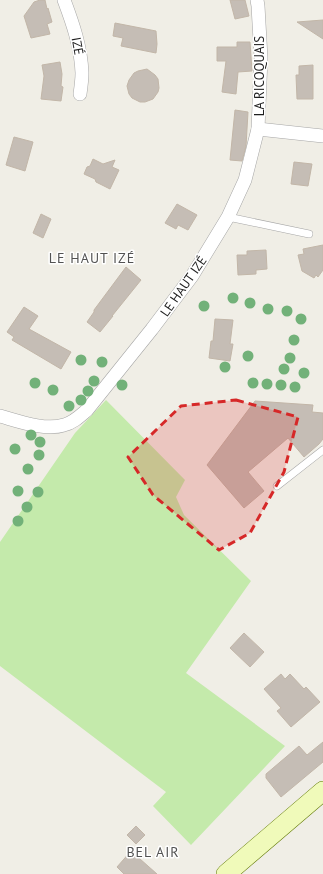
<svg xmlns="http://www.w3.org/2000/svg" width="323" height="874" viewBox="0 0 323 874" font-family="'PT Sans',sans-serif">
	<rect width="100%" height="100%" fill="#f0eee6"/>
	<path fill="#c4eaab" d="M106,400L185,480L176,497L184,515L251,581L186,673L285,746L191,845L153,806L166,792L0,666V542L75,433Z"/>
	<g fill="#c5bdb5" stroke="#c2b6a8">
		<path d="M40,0H45L47,9L48,8L52,22L47,24L50,34L31,38L24,16L34,2Z"/>
		<path d="M230,0H245L249,16L235,19Z"/>
		<path d="M323,20V39L297,22Z"/>
		<path d="M115,23L156,31L157,44L156,53L121,46L123,38L113,36Z"/>
		<path d="M237,42H250L252,71L238,72L236,94L222,92L226,61H217V47H237Z"/>
		<path d="M60,62L62,74L61,86L63,87L61,101L41,99L44,76L42,65Z"/>
		<path d="M313,65V99H297L296,75H299V66Z"/>
		<path d="M147,69L155,75L158,79L159,88L158,92L153,99L145,102H140L132,98L129,94L127,86L129,80L134,73L138,71Z"/>
		<path d="M235,110L248,112L246,146L242,161L230,160Z"/>
		<path d="M14,137L33,142L25,171L6,165Z"/>
		<path d="M93,159L103,164L115,160L112,167L119,170L110,189L96,182L95,179L84,174L87,167L90,166Z"/>
		<path d="M294,162L312,164L308,186L291,184Z"/>
		<path d="M177,204L197,215L188,230L178,225L176,229L165,223Z"/>
		<path d="M41,214L51,219L43,238L33,233Z"/>
		<path d="M323,245V270L318,277L316,275L314,278L302,271L298,255L304,254L303,249Z"/>
		<path d="M266,250L267,269L256,270V274L238,275L237,255H247V251Z"/>
		<path d="M126,267L141,280L112,316H113L100,332L87,322L94,312V310Z"/>
		<path d="M24,307L38,316L29,329L71,352L61,369L12,340L14,337L7,332Z"/>
		<path d="M215,319L233,320L230,344H233L230,361L209,358L211,341H213Z"/>
		<path d="M255,401L313,405L312,412L323,413V439L319,444L304,457L288,438L248,472L264,491L244,508L207,465Z"/>
		<path d="M244,633L264,652L250,667L230,648Z"/>
		<path d="M281,674L285,679L290,674L304,689L306,687L320,702L291,727L277,711L281,708L264,689Z"/>
		<path d="M323,742V762L281,797L266,778V774L299,746L307,755Z"/>
		<path d="M136,826L145,835L136,844L127,835Z"/>
		<path d="M131,851L157,874H124L117,867Z"/>
	</g>
	<g fill="none" stroke-linecap="round" stroke-linejoin="round">
		<g stroke="#a6a6a6" stroke-width="8">
			<g id="service">
				<path d="M228,217L309,234"/>
				<path d="M277,486L323,450"/>
			</g>
		</g>
		<g stroke="#a6a6a6" stroke-width="14">
			<g id="minor">
				<path d="M64,0C73,24 81,47 82,73C82,80 81,87 80,94"/>
				<path d="M258,129L323,136"/>
				<path d="M0,416C18,421 45,431 64,425C73,423 80,416 87,410L152,329L192,276L228,217L245,180L258,129L261,58L258,6L257,0"/>
			</g>
		</g>
		<g stroke="#607804" stroke-width="20">
			<path id="secondary" d="M226,874L323,791"/>
		</g>
		<use href="#service" stroke="#fff" stroke-width="7"/>
		<use href="#minor" stroke="#fff" stroke-width="13"/>
		<use href="#secondary" stroke="#f0faba" stroke-width="19"/>
	</g>
	<g fill="#72b179">
		<circle cx="233" cy="298" r="5.5"/>
		<circle cx="250" cy="303" r="5.5"/>
		<circle cx="204" cy="306" r="5.5"/>
		<circle cx="268" cy="309" r="5.5"/>
		<circle cx="287" cy="311" r="5.5"/>
		<circle cx="301" cy="319" r="5.5"/>
		<circle cx="294" cy="340" r="5.5"/>
		<circle cx="248" cy="356" r="5.5"/>
		<circle cx="290" cy="358" r="5.5"/>
		<circle cx="81" cy="360" r="5.5"/>
		<circle cx="102" cy="362" r="5.5"/>
		<circle cx="225" cy="367" r="5.5"/>
		<circle cx="284" cy="369" r="5.5"/>
		<circle cx="304" cy="373" r="5.5"/>
		<circle cx="94" cy="381" r="5.5"/>
		<circle cx="35" cy="383" r="5.5"/>
		<circle cx="253" cy="383" r="5.5"/>
		<circle cx="267" cy="384" r="5.5"/>
		<circle cx="122" cy="385" r="5.5"/>
		<circle cx="281" cy="385" r="5.5"/>
		<circle cx="295" cy="387" r="5.5"/>
		<circle cx="53" cy="390" r="5.5"/>
		<circle cx="88" cy="391" r="5.5"/>
		<circle cx="81" cy="400" r="5.5"/>
		<circle cx="69" cy="406" r="5.5"/>
		<circle cx="31" cy="435" r="5.5"/>
		<circle cx="40" cy="442" r="5.5"/>
		<circle cx="15" cy="449" r="5.5"/>
		<circle cx="39" cy="455" r="5.5"/>
		<circle cx="28" cy="469" r="5.5"/>
		<circle cx="18" cy="491" r="5.5"/>
		<circle cx="38" cy="492" r="5.5"/>
		<circle cx="27" cy="507" r="5.5"/>
		<circle cx="18" cy="521" r="5.5"/>
	</g>
	<path fill="#d62828" fill-opacity="0.2" stroke="#d62828" stroke-width="3" stroke-dasharray="8 5" stroke-linejoin="round" d="M236,400L298,417L284,472L250,533L219,550L153,495L128,457L181,406Z"/>
	<g text-anchor="middle" stroke-width="3" stroke-linejoin="round" paint-order="stroke">
		<g font-size="13" fill="#1f1f1f" stroke="#fff">
			<text transform="translate(78 46) rotate(80)" y="5">IZÉ</text>
			<text transform="translate(259 76) rotate(-90)" y="5">LA RICOQUAIS</text>
			<text transform="translate(183 286) rotate(-55)" y="5">LE HAUT IZÉ</text>
		</g>
		<g font-size="14" letter-spacing="1" fill="#525252" stroke="#fff">
			<text x="92" y="263">LE HAUT IZÉ</text>
			<text x="153" y="857">BEL AIR</text>
		</g>
	</g>
</svg>
